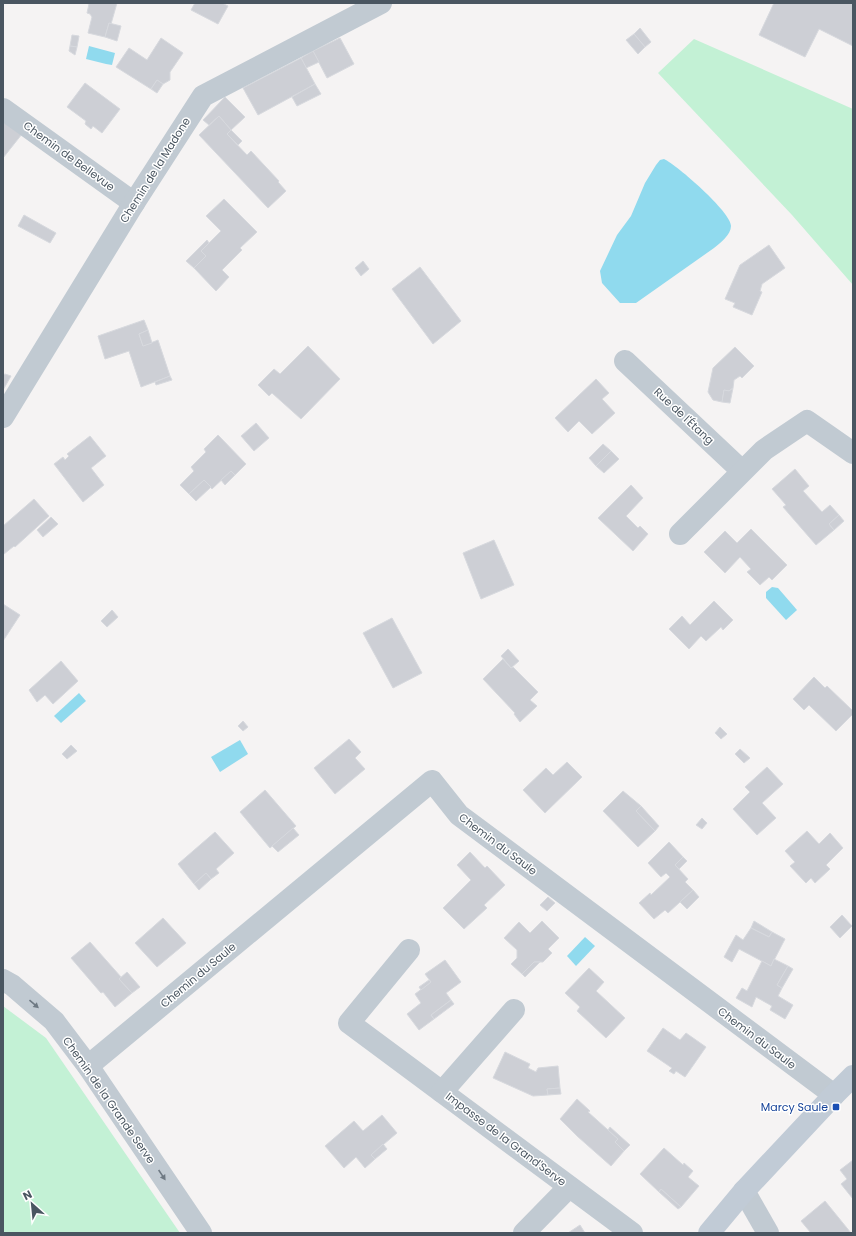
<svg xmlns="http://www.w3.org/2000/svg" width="856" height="1236" viewBox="0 0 856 1236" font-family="Poppins,sans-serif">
	<rect width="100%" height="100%" fill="#f5f3f3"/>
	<g fill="#c3f1d5">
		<path d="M694,39L853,109V285L792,215L658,73Z"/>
		<path d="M3,1006L46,1038L180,1233H3Z"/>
	</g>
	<g fill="#90daee">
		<path d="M89,46L115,53L112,65L106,64L86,59Z"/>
		<path d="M664,159C677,165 732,213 731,226C731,235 720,243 714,248L636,303H620L602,283L600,271L617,235L631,216L645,183L656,165L660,160Z"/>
		<path d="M772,587L778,588L797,610L786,620L766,598V592Z"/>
		<path d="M79,693L86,701L61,723L54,716Z"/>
		<path d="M240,740L248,754L220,772L211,757Z"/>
		<path d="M585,937L595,946L576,966L567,956Z"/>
	</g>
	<g fill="#cdcfd5" stroke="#d7d9de">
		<path d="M85,3H117L111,24L109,23L105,37L88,33L92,17L90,14L87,13L89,4Z"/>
		<path d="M195,3H222L228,6L218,24L191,10Z"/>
		<path d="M774,3H853V46L819,29L805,57L759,35Z"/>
		<path d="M109,23L121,26L117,41L105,37Z"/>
		<path d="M640,28L651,42L645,47L634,34Z"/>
		<path d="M634,34L645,47L638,54L626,40Z"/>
		<path d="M72,35L79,36L77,47L70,46Z"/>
		<path d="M161,38L183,53L170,72V80L163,84L157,80L151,89L116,67L129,48L147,60Z"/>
		<path d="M340,38L354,64L327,78L313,51Z"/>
		<path d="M70,46L77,47L75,55L69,51Z"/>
		<path d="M313,51L319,62L306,68L301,58Z"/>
		<path d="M301,58L315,84L258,115L243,88Z"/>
		<path d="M157,80L163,84L157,93L151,89Z"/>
		<path d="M85,83L120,109L102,133L93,126L91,129L85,124L86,121L67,107Z"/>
		<path d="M315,84L321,94L297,106L292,97Z"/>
		<path d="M225,97L245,117L231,130L219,116L209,125L203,120Z"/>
		<path d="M219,116L231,130L227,134L247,155L251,151L279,181L278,182L286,191L268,208L199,135Z"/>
		<path d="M3,122L22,134L3,158Z"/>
		<path d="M231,130L242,141L238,145L227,134Z"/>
		<path d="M224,199L257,232L240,248L242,250L222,270L229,277L216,291L194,268L206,256L201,251L221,231L206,216Z"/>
		<path d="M24,215L56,233L50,243L18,226Z"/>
		<path d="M207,240L209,243L201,251L206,256L194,268L186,261Z"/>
		<path d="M769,245L785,268L762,284L760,291L762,292L752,315L733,307L735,303L725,299L740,265Z"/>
		<path d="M363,261L369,269L361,276L355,268Z"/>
		<path d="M420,267L461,321L433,344L392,289Z"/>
		<path d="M144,320L148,330L139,334L143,346L158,340L170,376L141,387L129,351L105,359L98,336Z"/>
		<path d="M148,330L152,343L143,346L139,334Z"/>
		<path d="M308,346L340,379L301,419L272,393L269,396L258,385L274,369L280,374Z"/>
		<path d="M735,347L754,366L742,378L740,376L734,380L733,388L729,391L724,390L722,402L713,400L708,392L713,368Z"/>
		<path d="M5,374L11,376L3,390V375Z"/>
		<path d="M170,376L172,380L156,385L155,382Z"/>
		<path d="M596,379L609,393L602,399L615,413L592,434L579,421L568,432L555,418Z"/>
		<path d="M733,388L730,403L722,402L724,390L729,391Z"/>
		<path d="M256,423L269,438L254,451L241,436Z"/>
		<path d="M218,435L246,464L235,475L231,471L212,489L204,480L189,494L180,485L194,471L191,467L206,452L204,449Z"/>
		<path d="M90,436L106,456L91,468L104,485L83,502L54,464L63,457L65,460L69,456L67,454Z"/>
		<path d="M603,444L611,451L596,466L589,458Z"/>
		<path d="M611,451L619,459L604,473L596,466Z"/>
		<path d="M795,469L809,486L803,491L822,512L830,505L839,515L829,524L834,530L816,545L783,507L786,505L772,489Z"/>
		<path d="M231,471L235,475L225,485L221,480Z"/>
		<path d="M204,480L211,487L196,501L189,494Z"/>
		<path d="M631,485L643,498L626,516L638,528L640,526L648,534L633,551L598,518Z"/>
		<path d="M34,499L49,516L15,547L14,546L4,554L3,553V526Z"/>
		<path d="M839,515L844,521L834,530L829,524Z"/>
		<path d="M51,517L58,524L43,537L37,530Z"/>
		<path d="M751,529L787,565L772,580L769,577L760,585L747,572L751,569L740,557L725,573L704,552L725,531L737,543Z"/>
		<path d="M494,540L514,585L481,599L463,553Z"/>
		<path d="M714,601L733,620L723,630L721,627L706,641L701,636L689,649L669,629L682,616L690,625Z"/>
		<path d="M3,604L20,615L3,641Z"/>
		<path d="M112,610L118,617L107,627L101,621Z"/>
		<path d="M392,618L422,673L393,688L363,633Z"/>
		<path d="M508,649L519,661L511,668L501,656Z"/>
		<path d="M503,659L511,668L513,667L538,692L530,700L537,706L520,722L514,714L515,713L483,679Z"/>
		<path d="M61,661L78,681L53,704L45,695L37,702L29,690Z"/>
		<path d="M814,677L825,688L827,686L853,711V714L836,731L809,705L804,710L793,699Z"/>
		<path d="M243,721L248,727L243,731L238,726Z"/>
		<path d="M720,727L727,734L721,739L715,733Z"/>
		<path d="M349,739L361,752L355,758L365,769L335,794L314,768Z"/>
		<path d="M71,745L77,751L67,759L62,754Z"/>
		<path d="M740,749L750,758L744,763L735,754Z"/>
		<path d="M567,762L582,777L545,813L523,790L546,768L553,775Z"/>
		<path d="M767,767L783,784L762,803L776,818L757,835L733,809L750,792L745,787Z"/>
		<path d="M265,790L296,826L270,848L240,812Z"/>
		<path d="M623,791L641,806L636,811L655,831L638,847L603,811Z"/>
		<path d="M641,806L659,826L655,831L636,811Z"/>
		<path d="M702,818L707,823L702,829L696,825Z"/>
		<path d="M293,828L299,835L278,852L272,846Z"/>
		<path d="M807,831L819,844L830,833L843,848L826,865L830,869L815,883L811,878L806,883L790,866L795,862L785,851Z"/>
		<path d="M215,832L234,853L216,869L219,873L211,879L206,873L194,884L178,864Z"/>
		<path d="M669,842L683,857L675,865L688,879L685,882L693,890L668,913L665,910L654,919L639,903L650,893L651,895L670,877L666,873L661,877L648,863Z"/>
		<path d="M470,852L485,868L487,866L505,885L484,905L487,908L464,929L443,908L471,880L457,865Z"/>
		<path d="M683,857L687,861L679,869L675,865Z"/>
		<path d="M206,873L211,879L199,890L194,884Z"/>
		<path d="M693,890L699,897L687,909L680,902Z"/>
		<path d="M548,897L555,903L547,911L540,905Z"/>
		<path d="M842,915L852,926L840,938L830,927Z"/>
		<path d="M163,918L186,943L157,967L135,943Z"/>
		<path d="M542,921L559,938L548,949L552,953L543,962H534L522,974L511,964L517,958V950L504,938L519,922L530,933Z"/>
		<path d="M754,921L772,932L769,937L751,928Z"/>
		<path d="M751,928L769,937L772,932L785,939L771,966L739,949L732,962L724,957L736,935L743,940Z"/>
		<path d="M90,942L121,977L119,979L132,993L115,1007L103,992L101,993L71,958Z"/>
		<path d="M774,959L788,966L777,985L782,988L778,996L793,1005L785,1019L770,1010L772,1006L756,997L752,1007L736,998L742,988L747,991L762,961L771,966Z"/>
		<path d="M445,960L461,982L446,993L451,1000L431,1015L434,1019L419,1030L407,1014L421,1003L415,994L431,982L425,974Z"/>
		<path d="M534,962H540L525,977L522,974Z"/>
		<path d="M788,966L793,969L782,988L777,985Z"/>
		<path d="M589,968L604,982L596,991L625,1018L606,1038L577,1011L580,1007L565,993Z"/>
		<path d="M127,972L140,987L132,993L119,979Z"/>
		<path d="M429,980L431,982L421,990L419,987Z"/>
		<path d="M451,1000L454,1004L434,1019L431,1015Z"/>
		<path d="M663,1028L680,1040L686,1033L706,1047L685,1077L676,1071L674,1074L669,1071L672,1068L647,1051Z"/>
		<path d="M505,1052L530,1064L528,1068L536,1072L538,1068L558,1066L560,1088L547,1089L548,1095L533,1096L493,1078Z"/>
		<path d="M560,1088L561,1094L548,1095L547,1089Z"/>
		<path d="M577,1099L590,1111L588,1112L618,1139L615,1142L624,1151L611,1166L577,1136L560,1119Z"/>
		<path d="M382,1115L397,1133L371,1155L375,1159L365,1168L356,1157L344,1168L325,1146L354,1121L363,1131Z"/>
		<path d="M610,1127L630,1145L624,1151L615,1142L618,1139L608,1130Z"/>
		<path d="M383,1144L387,1149L375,1159L371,1155Z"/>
		<path d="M664,1148L683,1165L684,1163L693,1171L688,1177L699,1186L681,1207L661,1189L659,1192L640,1174Z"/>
		<path d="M853,1160V1199L841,1184L847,1179L840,1170Z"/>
		<path d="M661,1189L681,1207L678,1209L659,1192Z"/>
		<path d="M825,1201L851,1233H811L801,1221Z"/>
		<path d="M580,1225L585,1233H568Z"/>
	</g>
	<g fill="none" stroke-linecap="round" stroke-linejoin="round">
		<g stroke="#c1cad2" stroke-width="22">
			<path d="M3,109L134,203"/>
			<path d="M625,361L742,471"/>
			<path d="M3,417L134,203L203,96L381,3"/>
			<path d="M680,534L764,450L807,421L853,453"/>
			<path d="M409,950L349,1023L632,1233"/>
			<path d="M3,980L12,985L54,1021L88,1066L201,1233"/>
			<path d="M88,1066L432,781L459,815L834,1095"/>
			<path d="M442,1092L514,1010"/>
			<path d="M744,1191L768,1233"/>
			<path d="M524,1233L569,1187"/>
		</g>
		<path stroke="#c1cbd6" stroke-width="22" d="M709,1233L744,1191L834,1095L853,1076"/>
	</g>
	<defs><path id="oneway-solid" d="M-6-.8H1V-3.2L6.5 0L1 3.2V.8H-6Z"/></defs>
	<g fill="#6e7983">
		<use href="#oneway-solid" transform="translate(34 1004) rotate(41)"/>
		<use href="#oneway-solid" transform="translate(162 1175) rotate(56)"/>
	</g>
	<rect fill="#1a4fb4" stroke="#fff" stroke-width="1.5" x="832" y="1103" width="8" height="8" rx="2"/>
	<g text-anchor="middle" stroke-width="3" stroke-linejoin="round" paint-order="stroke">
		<g font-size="11" fill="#4a5661" stroke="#fff">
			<text transform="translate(69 156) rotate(36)" y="4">Chemin de Bellevue</text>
			<text transform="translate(155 170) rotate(-58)" y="4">Chemin de la Madone</text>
			<text transform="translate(684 416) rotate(43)" y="4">Rue de l'Étang</text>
			<text transform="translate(498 844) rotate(37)" y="4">Chemin du Saule</text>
			<text transform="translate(198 975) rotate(-40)" y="4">Chemin du Saule</text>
			<text transform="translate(757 1038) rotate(37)" y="4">Chemin du Saule</text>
			<text transform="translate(109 1100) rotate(55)" y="4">Chemin de la Grande Serve</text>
			<text transform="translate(506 1139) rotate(37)" y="4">Impasse de la Grand'Serve</text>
		</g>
		<g font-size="11" fill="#164399" stroke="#fff" text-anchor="end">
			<text x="828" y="1111">Marcy Saule</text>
		</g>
	</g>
	<rect width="856" height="1236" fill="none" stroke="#4a5661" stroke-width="8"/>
	<g transform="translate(32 1204) rotate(333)" stroke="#ffffff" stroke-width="3" paint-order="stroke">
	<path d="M0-3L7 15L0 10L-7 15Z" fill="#4a5661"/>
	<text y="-6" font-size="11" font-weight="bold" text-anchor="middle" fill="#4a5661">N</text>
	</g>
</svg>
